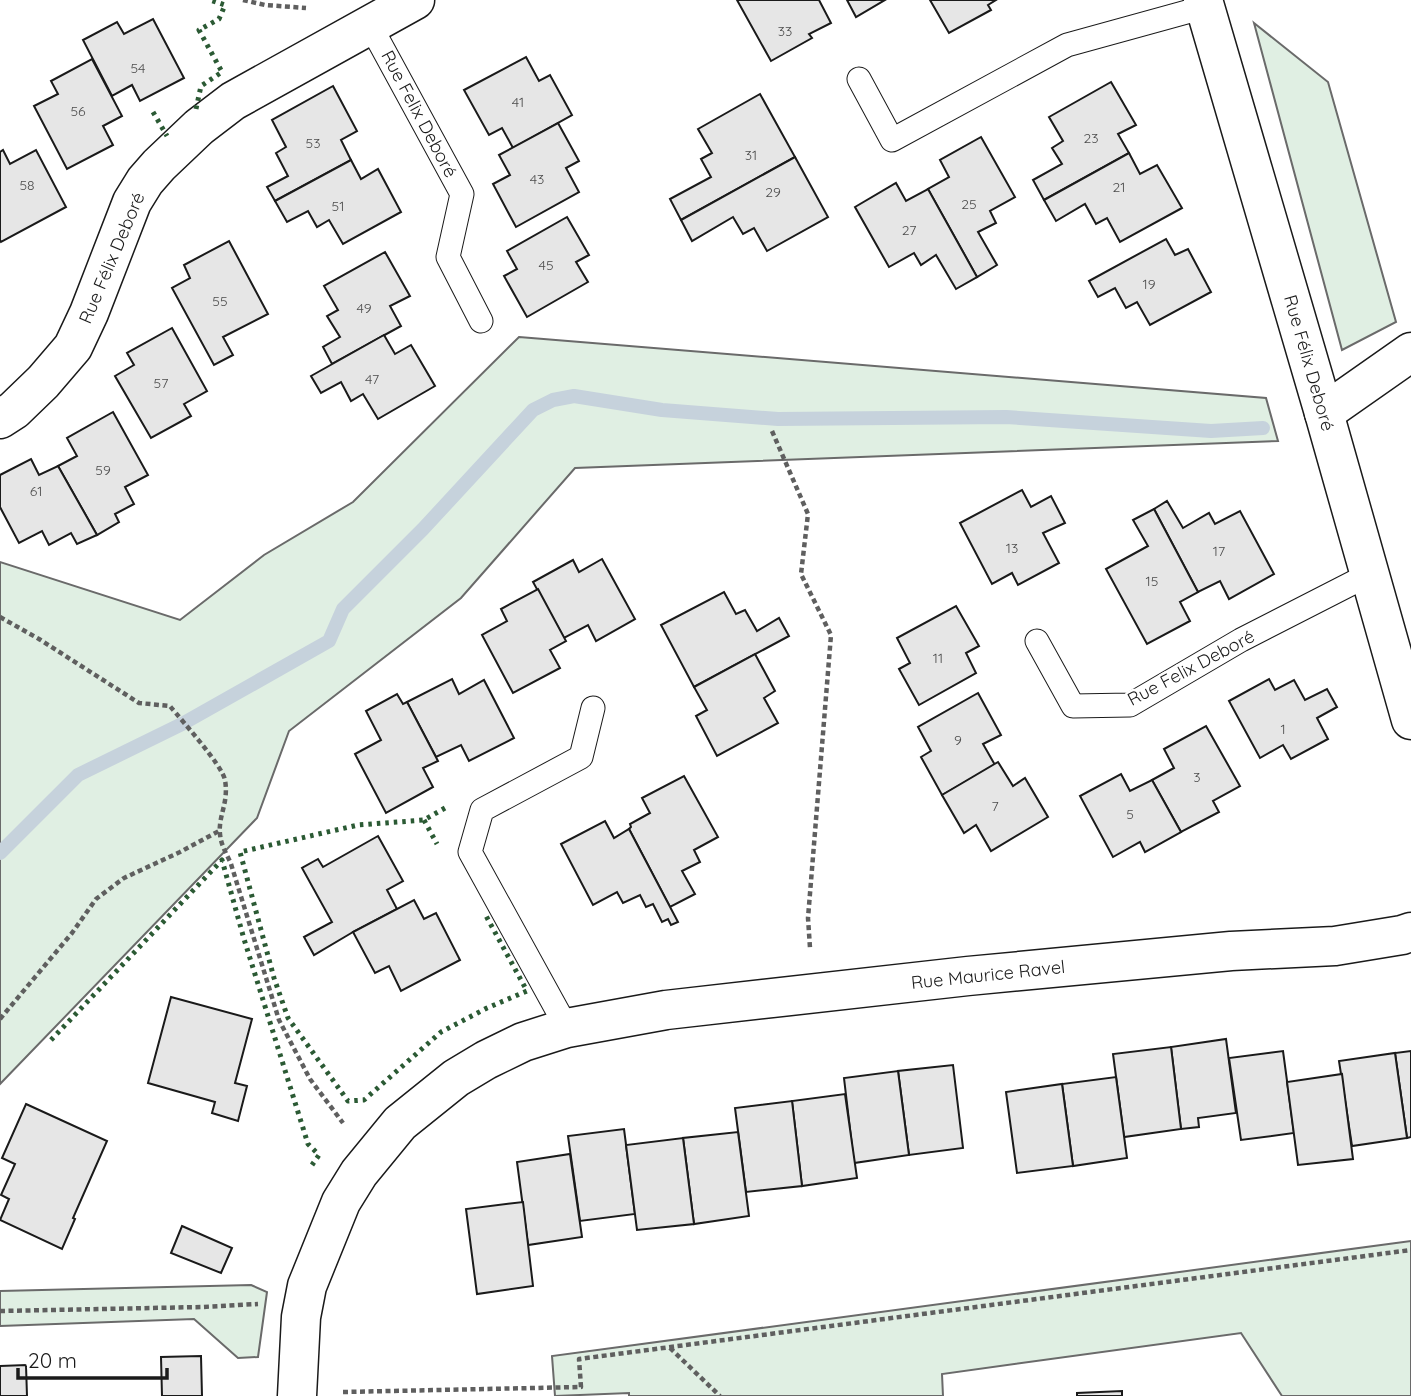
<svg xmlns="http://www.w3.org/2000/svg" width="1411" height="1396" viewBox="0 0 1411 1396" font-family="Quicksand,sans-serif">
	<rect width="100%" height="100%" fill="#fff"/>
	<g fill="#e0efe3" stroke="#6a6a6a" stroke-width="2">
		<path d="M1254,23L1328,82L1396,322L1342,350Z"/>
		<path d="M519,337L1266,398L1278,441L575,468L461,598L289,731L257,818L0,1084V562L180,620L264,555L353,502Z"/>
		<path d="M1411,1241V1396H1282L1241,1333L942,1374L943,1396H629V1393L555,1396L552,1356Z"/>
		<path d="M251,1285L267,1292L258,1357L238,1358L194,1319L0,1326V1291Z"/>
	</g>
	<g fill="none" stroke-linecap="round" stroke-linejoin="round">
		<path stroke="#c6d2dc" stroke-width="14" d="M0,853L78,775L182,724L329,641L343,609L423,529L533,410L553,400L574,396L662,410L778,419L1006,417L1211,431L1263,428"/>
	</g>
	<g fill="#e6e6e6" stroke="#1a1a1a" stroke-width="2">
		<path d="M737,0H819L831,23L809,34L812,38L771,61Z"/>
		<path d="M847,0H885L856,17Z"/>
		<path d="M930,0H996L988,5L991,10L949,33Z"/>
		<path d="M153,19L184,78L140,101L132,85L112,96L83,40L117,22L124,34Z"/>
		<path d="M526,57L539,81L550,75L572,115L513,148L502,128L489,135L464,90Z"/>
		<path d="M92,59L122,116L103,126L113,145L67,169L34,106L58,94L51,81Z"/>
		<path d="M1111,82L1136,125L1118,134L1129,153L1044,200L1033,180L1062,164L1052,148L1063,141L1049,117Z"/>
		<path d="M333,86L357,131L341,140L351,160L275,201L267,187L288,176L276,153L286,147L272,120Z"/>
		<path d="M760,94L795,157L681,220L670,199L711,177L701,159L712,153L698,129Z"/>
		<path d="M558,123L579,161L566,168L579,192L516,227L493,184L510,175L499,155Z"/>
		<path d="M981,137L1015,197L990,211L996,223L978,232L997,265L977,277L928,189L949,177L940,160Z"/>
		<path d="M3,150L10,164L36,150L66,207L1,242L0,240V152Z"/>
		<path d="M1129,153L1140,174L1157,165L1182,208L1120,242L1107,218L1096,224L1085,204L1056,221L1044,200Z"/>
		<path d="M795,157L828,217L767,251L754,228L743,234L733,217L692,241L681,220Z"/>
		<path d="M351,160L361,179L378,169L401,212L343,244L329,220L317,227L308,211L287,222L275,201Z"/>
		<path d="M896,183L906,201L928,189L977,277L956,289L936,255L921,265L914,253L889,267L855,207Z"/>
		<path d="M567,217L589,255L576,262L588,282L527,317L504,276L517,269L507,251Z"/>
		<path d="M1166,239L1175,255L1188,249L1211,292L1150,325L1137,302L1126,308L1115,288L1098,297L1089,281Z"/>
		<path d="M229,241L268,314L223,337L233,355L214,365L172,288L190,278L184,265Z"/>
		<path d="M385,252L410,296L390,306L401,326L332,364L323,347L340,337L327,316L338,310L324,286Z"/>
		<path d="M172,328L207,391L184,404L191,416L151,438L115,376L134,365L127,353Z"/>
		<path d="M384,335L395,354L411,345L435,386L378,419L363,394L351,401L341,382L321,393L311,376Z"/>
		<path d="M113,412L148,475L125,487L134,504L115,514L119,522L97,535L58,466L77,456L67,438Z"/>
		<path d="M31,459L39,475L58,466L97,535L77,544L71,533L49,545L42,531L19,543L0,507V475Z"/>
		<path d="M1022,490L1031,507L1051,496L1065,523L1043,533L1059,563L1018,585L1012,573L992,584L960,523Z"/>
		<path d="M1167,501L1183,528L1209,513L1215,524L1240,511L1274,574L1229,599L1220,581L1198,592L1154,509Z"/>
		<path d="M1154,509L1198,592L1180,602L1190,621L1147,644L1106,569L1148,546L1133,520Z"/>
		<path d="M602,559L635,619L596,641L588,625L564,638L533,582L573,560L579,572Z"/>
		<path d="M538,589L566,641L550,650L560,668L513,693L482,635L507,621L501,609Z"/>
		<path d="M724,592L736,614L745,610L757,631L779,618L789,636L694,687L661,625Z"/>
		<path d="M956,606L979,646L966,653L976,673L919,705L899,669L910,663L897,638Z"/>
		<path d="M755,654L775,691L764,698L778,723L717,756L696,716L707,710L694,687Z"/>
		<path d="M452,679L459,694L484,680L514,738L469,761L461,745L436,757L407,702Z"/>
		<path d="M1269,679L1275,690L1294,680L1305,700L1327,689L1337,707L1317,718L1328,739L1291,759L1283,745L1260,758L1229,701Z"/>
		<path d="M978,693L1001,735L983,744L995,765L942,795L921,757L931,751L918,727Z"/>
		<path d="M397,694L403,704L407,702L438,761L423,768L433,787L386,813L355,754L381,740L366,711Z"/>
		<path d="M1206,726L1240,786L1213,801L1219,812L1181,832L1152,780L1174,768L1164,749Z"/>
		<path d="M998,762L1013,786L1025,778L1048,817L991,851L976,825L964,833L942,795Z"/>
		<path d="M1121,774L1130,791L1152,780L1181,832L1145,852L1140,842L1113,857L1080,796Z"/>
		<path d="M684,776L718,837L694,850L700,862L682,871L695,894L670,907L629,829L631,827L630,824L650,813L642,798Z"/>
		<path d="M605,821L614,838L629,829L678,922L671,925L668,919L662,922L653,904L646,907L640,895L623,903L617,892L593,905L561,844Z"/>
		<path d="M378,836L403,881L387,890L397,909L353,932L314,955L304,937L332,922L302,868L318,859L323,867Z"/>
		<path d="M414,900L424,919L436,913L460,960L401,991L389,966L375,973L353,932Z"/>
		<path d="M171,997L252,1019L235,1083L247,1086L238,1121L212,1113L215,1102L148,1083Z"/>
		<path d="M1226,1039L1236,1113L1198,1118L1199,1127L1181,1129L1171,1047Z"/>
		<path d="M1171,1047L1181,1129L1124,1137L1113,1054Z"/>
		<path d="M1283,1051L1294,1133L1241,1140L1229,1058Z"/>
		<path d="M1411,1051V1137L1407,1138L1395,1053Z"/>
		<path d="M1395,1053L1407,1138L1352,1146L1339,1061Z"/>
		<path d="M953,1065L963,1148L909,1155L898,1071Z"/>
		<path d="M898,1071L909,1155L854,1163L844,1078Z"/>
		<path d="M1342,1074L1353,1159L1298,1165L1287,1082Z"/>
		<path d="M1116,1077L1127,1158L1073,1166L1062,1084Z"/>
		<path d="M1062,1084L1073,1166L1017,1173L1006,1092Z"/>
		<path d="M845,1094L857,1178L802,1186L792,1101Z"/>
		<path d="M792,1101L802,1186L746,1192L735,1108Z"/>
		<path d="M26,1104L107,1141L73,1218L75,1219L62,1249L0,1220L9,1199L1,1195L15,1164L2,1158Z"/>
		<path d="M624,1129L635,1214L580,1221L568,1136Z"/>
		<path d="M738,1132L749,1216L694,1224L683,1138Z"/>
		<path d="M683,1138L694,1224L637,1230L626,1145Z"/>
		<path d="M570,1154L582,1237L528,1245L517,1162Z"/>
		<path d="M523,1202L533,1286L477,1294L466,1209Z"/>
		<path d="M182,1226L232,1248L221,1273L171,1253Z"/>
		<path d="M201,1356L202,1396H162L161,1357Z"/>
		<path d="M26,1365L27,1396H0V1366Z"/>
		<path d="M1122,1391V1396H1077V1393Z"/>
	</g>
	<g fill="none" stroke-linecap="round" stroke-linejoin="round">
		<g stroke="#1a1a1a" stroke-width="25">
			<g id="service">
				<path d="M370,25L462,194L448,257L481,321"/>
				<path d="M859,79L892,140L1067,45L1205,7"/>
				<path d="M1037,641L1073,706L1130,705L1241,640L1370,574"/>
				<path d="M567,1028L470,852L482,810L581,757L593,708"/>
			</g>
		</g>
		<g stroke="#1a1a1a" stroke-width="41">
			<g id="minor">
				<path d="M1203,0L1324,413L1411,720"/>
				<path d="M1324,413L1411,352"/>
				<path d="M0,419L14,410L43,382L73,347L89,313L132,202L145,181L159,165L199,127L233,101L415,0"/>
				<path d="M297,1396L301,1317L307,1286L341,1202L359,1173L400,1123L456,1078L486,1060L523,1042L567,1028L666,1010L968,976L1231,951L1335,946L1402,935L1411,932"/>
			</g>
		</g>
		<g stroke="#5f5f5f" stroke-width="4.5" stroke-dasharray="5 3.5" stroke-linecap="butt">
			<path d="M243,0L265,5L306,8"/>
			<path d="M772,431L808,514L801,574L831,635L808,918L810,948"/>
			<path d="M0,617L39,639L139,703L170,706C182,721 222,765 225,780C229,803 218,816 220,834C221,846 227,854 231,864L279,1020L310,1079L343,1123"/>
			<path d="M0,1019L72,933L96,899L124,878L180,852L219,831"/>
			<path d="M0,1311L202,1307L258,1304"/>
			<path d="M670,1348L720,1396"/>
			<path d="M343,1392L581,1387L579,1359L1411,1250"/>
		</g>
		<use href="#service" stroke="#fff" stroke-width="23"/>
		<use href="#minor" stroke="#fff" stroke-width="38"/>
		<g stroke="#2b5a34" stroke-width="5" stroke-dasharray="3.5 5" stroke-linecap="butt">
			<path d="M196,109L201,86L222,72L199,30L219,19L225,5L210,0"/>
			<path d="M153,112L167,136"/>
			<path d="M445,808L424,820L358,825L240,852L274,978L288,1018L348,1101L364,1100L441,1032L487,1008L527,991L485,914"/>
			<path d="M424,820L437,844"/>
			<path d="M51,1040L222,860L244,939L308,1144L319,1155L312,1165"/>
		</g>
	</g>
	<g text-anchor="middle" stroke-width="5" stroke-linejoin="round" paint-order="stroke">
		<g font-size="14" fill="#4d4d4d">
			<text x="785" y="36">33</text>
			<text x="138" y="73">54</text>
			<text x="518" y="107">41</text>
			<text x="78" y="116">56</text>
			<text x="1091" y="143">23</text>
			<text x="313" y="148">53</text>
			<text x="751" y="160">31</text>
			<text x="537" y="184">43</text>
			<text x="27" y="190">58</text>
			<text x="1119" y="192">21</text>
			<text x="773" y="197">29</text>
			<text x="969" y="209">25</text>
			<text x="338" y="211">51</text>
			<text x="909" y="235">27</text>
			<text x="546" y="270">45</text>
			<text x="1149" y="289">19</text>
			<text x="220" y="306">55</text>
			<text x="364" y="313">49</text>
			<text x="372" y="384">47</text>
			<text x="161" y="388">57</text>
			<text x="103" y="475">59</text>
			<text x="36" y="496">61</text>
			<text x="1012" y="553">13</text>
			<text x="1219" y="556">17</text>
			<text x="1152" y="586">15</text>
			<text x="938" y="663">11</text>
			<text x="1283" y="734">1</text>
			<text x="958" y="745">9</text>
			<text x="1197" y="782">3</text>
			<text x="995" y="811">7</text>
			<text x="1130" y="819">5</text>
		</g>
		<g font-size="18" fill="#1a1a1a" stroke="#fff">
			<text transform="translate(419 114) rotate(62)" y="6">Rue Felix Deboré</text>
			<text transform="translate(112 258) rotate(-67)" y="6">Rue Félix Deboré</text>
			<text transform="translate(1309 363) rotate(74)" y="6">Rue Félix Deboré</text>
			<text transform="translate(1191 668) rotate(-28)" y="6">Rue Felix Deboré</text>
			<text transform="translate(988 975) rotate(-6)" y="6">Rue Maurice Ravel</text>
		</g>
	</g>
	<path d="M18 1368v10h149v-10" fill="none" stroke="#1a1a1a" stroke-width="3.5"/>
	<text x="28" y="1368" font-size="21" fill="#1a1a1a" stroke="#ffffff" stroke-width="5" paint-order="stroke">20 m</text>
</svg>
